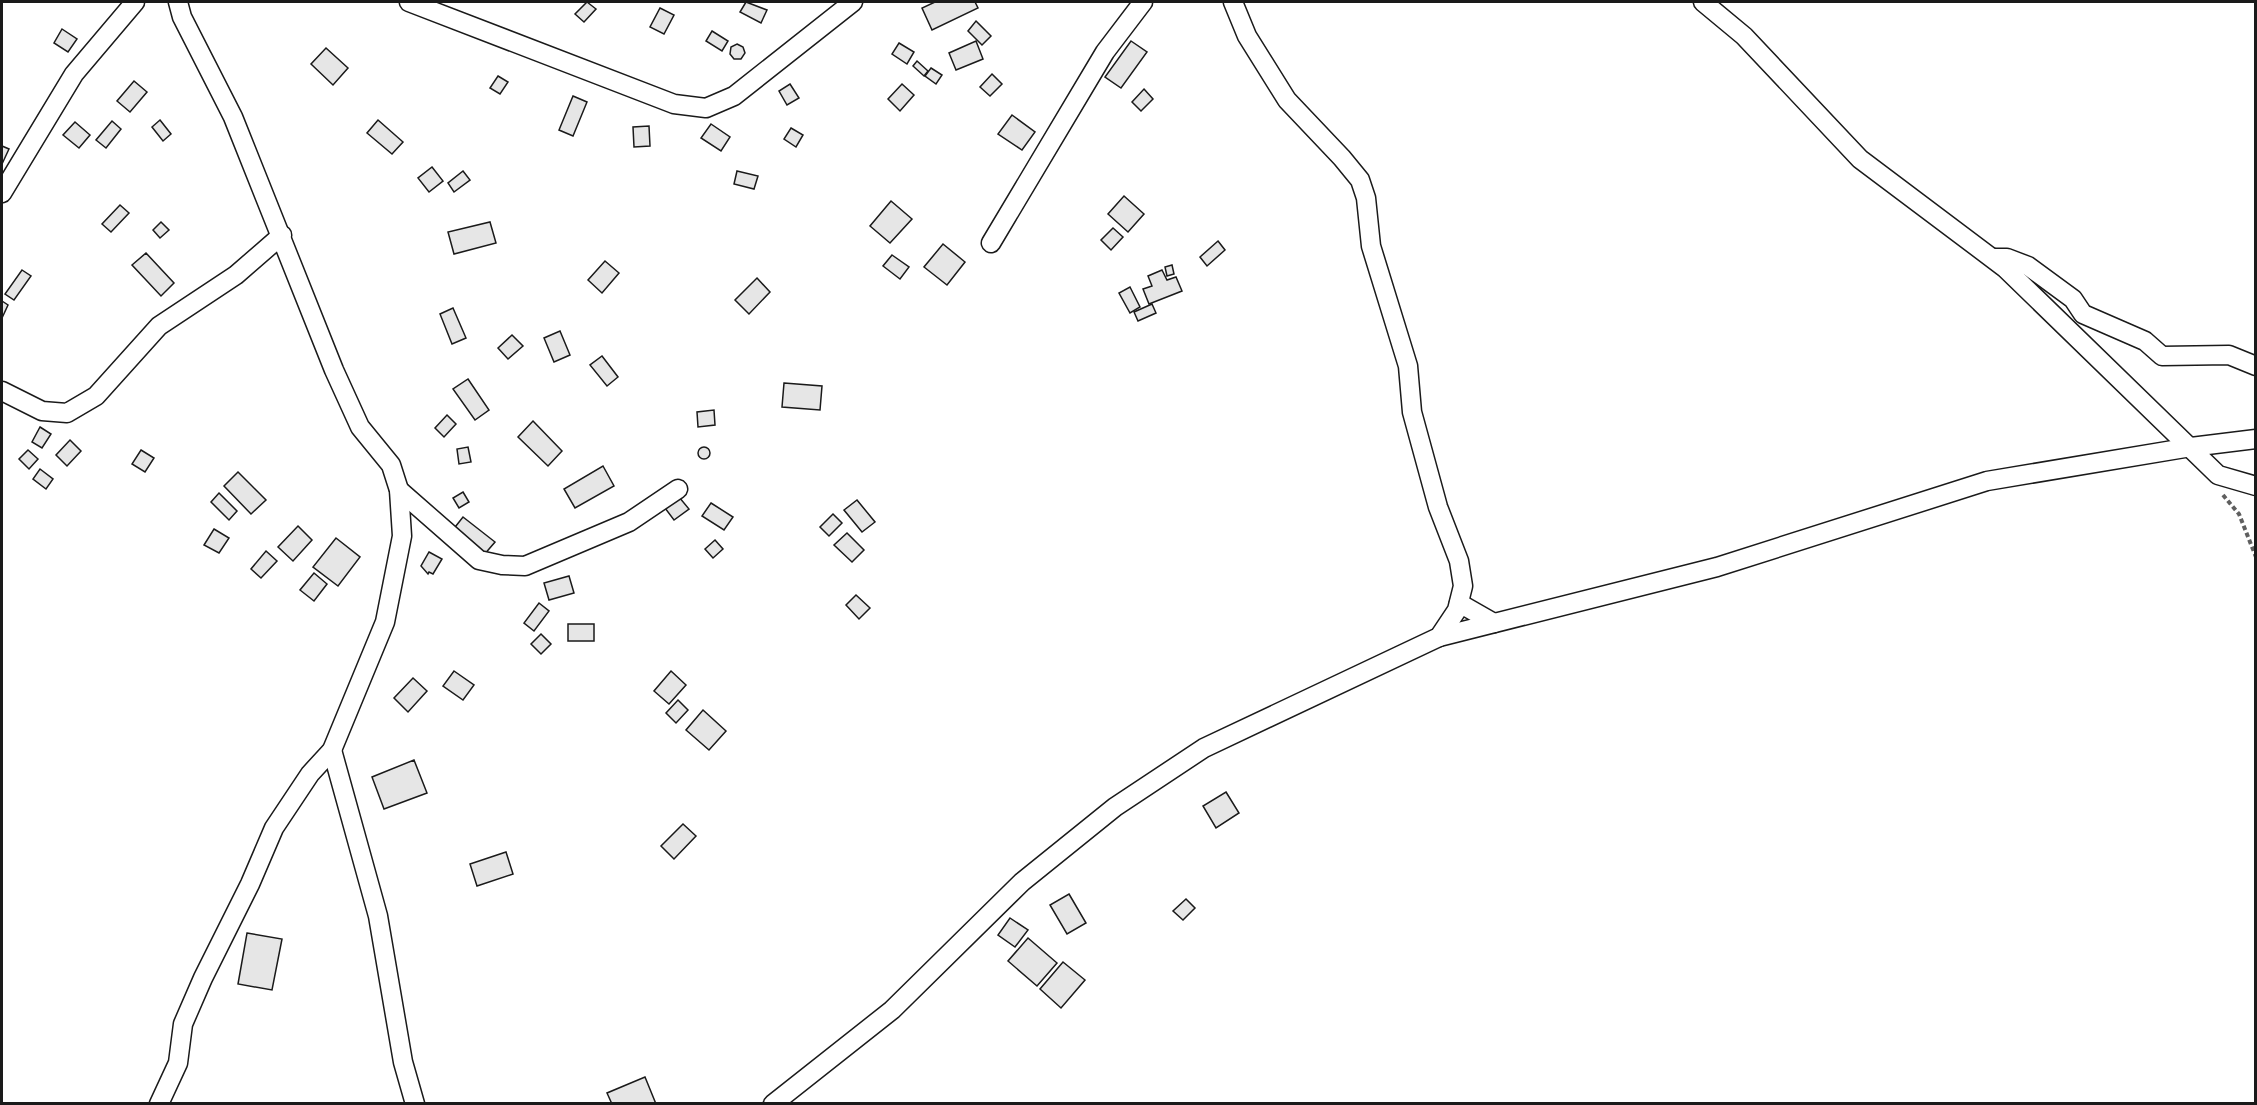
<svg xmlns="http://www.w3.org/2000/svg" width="2257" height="1105" viewBox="0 0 2257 1105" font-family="Arial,sans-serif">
	<rect width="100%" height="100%" fill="#fff"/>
	<g fill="#e6e6e6" stroke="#1a1a1a" stroke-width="1.5">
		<path d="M587,2L596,9L584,22L575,14Z"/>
		<path d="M746,2L767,10L761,23L740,12Z"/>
		<path d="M935,2H975L978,8L932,30L922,8Z"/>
		<path d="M660,8L674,15L664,34L650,27Z"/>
		<path d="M976,21L991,36L982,45L968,31Z"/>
		<path d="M62,29L77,39L68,52L54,43Z"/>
		<path d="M712,31L728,41L722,51L706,41Z"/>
		<path d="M976,41L983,59L956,70L949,53Z"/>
		<path d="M1131,41L1147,52L1121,88L1105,77Z"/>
		<path d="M899,43L914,52L907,64L892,54Z"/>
		<path d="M737,44L743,47L745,53L741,59H734L730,54L731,47Z"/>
		<path d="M326,48L348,68L333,85L311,64Z"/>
		<path d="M917,61L928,71L924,76L913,66Z"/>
		<path d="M931,68L942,75L936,84L925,76Z"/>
		<path d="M992,74L1002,84L990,96L980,87Z"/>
		<path d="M498,76L508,82L500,94L490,88Z"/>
		<path d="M134,81L147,92L130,112L117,101Z"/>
		<path d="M790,84L799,98L787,105L779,91Z"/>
		<path d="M902,84L914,95L900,111L888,99Z"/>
		<path d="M1144,89L1153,99L1141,111L1132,102Z"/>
		<path d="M573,96L587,102L573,136L559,130Z"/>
		<path d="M1012,115L1035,132L1022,150L998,134Z"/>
		<path d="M160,120L171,134L163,141L152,127Z"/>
		<path d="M378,120L403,142L392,154L367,133Z"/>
		<path d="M112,121L121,129L106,148L96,140Z"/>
		<path d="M75,122L90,135L79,148L63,135Z"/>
		<path d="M711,124L730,137L721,151L701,138Z"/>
		<path d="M649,126L650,146L634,147L633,127Z"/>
		<path d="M791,128L803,135L796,147L784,139Z"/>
		<path d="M2,146L9,149L2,164Z"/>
		<path d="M432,167L443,181L429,192L418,178Z"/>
		<path d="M463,171L470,180L454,192L448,183Z"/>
		<path d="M737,171L758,176L754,189L734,184Z"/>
		<path d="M1124,196L1144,214L1128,232L1108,214Z"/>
		<path d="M891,201L912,219L890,243L870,226Z"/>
		<path d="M120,205L129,213L111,232L102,224Z"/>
		<path d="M161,222L169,230L160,238L153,230Z"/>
		<path d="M490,222L496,243L454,254L448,232Z"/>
		<path d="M1113,228L1123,237L1111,250L1101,240Z"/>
		<path d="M1218,241L1225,250L1207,266L1200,257Z"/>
		<path d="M943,244L965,262L947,285L924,267Z"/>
		<path d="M146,253L174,283L161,296L132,265Z"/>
		<path d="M892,255L909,267L900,279L883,266Z"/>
		<path d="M605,261L619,273L602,293L588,280Z"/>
		<path d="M1172,265L1174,274L1167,276L1165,267Z"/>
		<path d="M22,270L31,276L14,300L5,294Z"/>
		<path d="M1162,270L1167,280L1176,277L1182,291L1149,304L1143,289L1152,286L1148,276Z"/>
		<path d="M757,278L770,292L749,314L735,300Z"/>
		<path d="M1130,287L1140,307L1130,313L1119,293Z"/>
		<path d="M2,301L8,305L2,318Z"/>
		<path d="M1152,304L1156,313L1138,321L1134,312Z"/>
		<path d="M453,308L466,338L452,344L440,314Z"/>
		<path d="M560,331L570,355L554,362L544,338Z"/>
		<path d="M512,335L523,346L508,359L498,348Z"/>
		<path d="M602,356L618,377L607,386L590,365Z"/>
		<path d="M468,379L489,410L475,420L453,389Z"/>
		<path d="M784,383L822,386L820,410L782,407Z"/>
		<path d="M714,410L715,425L698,427L697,412Z"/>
		<path d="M447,415L456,424L444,437L435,428Z"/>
		<path d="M533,421L562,451L548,466L518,437Z"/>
		<path d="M40,427L51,434L42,448L32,442Z"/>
		<path d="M70,440L81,451L67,466L56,455Z"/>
		<circle cx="704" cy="453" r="6"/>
		<path d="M468,447L471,462L459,464L457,449Z"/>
		<path d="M28,450L38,459L29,469L19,459Z"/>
		<path d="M141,450L154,458L145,472L132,464Z"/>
		<path d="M603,466L614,486L575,508L564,489Z"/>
		<path d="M40,469L53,479L46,489L33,479Z"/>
		<path d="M238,472L266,500L251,514L224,486Z"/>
		<path d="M463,492L469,502L459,508L453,498Z"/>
		<path d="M219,493L237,511L229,520L211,502Z"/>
		<path d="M679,497L689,509L674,520L665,508Z"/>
		<path d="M857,500L875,522L862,532L844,510Z"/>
		<path d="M711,503L733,517L724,530L702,516Z"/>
		<path d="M833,514L842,523L829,536L820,527Z"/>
		<path d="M463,517L495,542L483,556L452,531Z"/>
		<path d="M298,526L312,540L293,561L278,547Z"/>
		<path d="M214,529L229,538L219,553L204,545Z"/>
		<path d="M847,533L864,550L852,562L834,545Z"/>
		<path d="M336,538L360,557L338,586L313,567Z"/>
		<path d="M715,540L723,549L713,558L705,549Z"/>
		<path d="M266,551L277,561L261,578L251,569Z"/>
		<path d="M429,552L442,559L433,574L429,572L428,574L421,566Z"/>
		<path d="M314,573L327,584L314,601L300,590Z"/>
		<path d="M569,576L574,593L549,600L544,583Z"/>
		<path d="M856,595L870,608L859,619L846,605Z"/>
		<path d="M539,603L549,611L534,631L524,623Z"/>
		<rect x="568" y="624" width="26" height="17"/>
		<path d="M541,634L551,644L541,654L531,644Z"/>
		<path d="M454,671L474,685L463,700L443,686Z"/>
		<path d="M671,671L686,685L669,704L654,691Z"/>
		<path d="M413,678L427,691L408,712L394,698Z"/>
		<path d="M678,700L688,710L676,723L666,713Z"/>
		<path d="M703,710L726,731L709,750L686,730Z"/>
		<path d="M414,760L427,793L384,809L372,777Z"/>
		<path d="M1226,792L1239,813L1216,828L1203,806Z"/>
		<path d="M683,824L696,836L674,859L661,846Z"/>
		<path d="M506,852L513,874L477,886L470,864Z"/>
		<path d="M1069,894L1086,923L1067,934L1050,905Z"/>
		<path d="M1186,899L1195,908L1183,920L1173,911Z"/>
		<path d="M1010,918L1028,930L1015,947L998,935Z"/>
		<path d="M247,933L282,939L272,990L238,984Z"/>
		<path d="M1028,938L1057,963L1037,986L1008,961Z"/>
		<path d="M1063,962L1085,980L1061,1008L1040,989Z"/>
		<path d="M645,1077L656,1104H612L607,1093Z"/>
	</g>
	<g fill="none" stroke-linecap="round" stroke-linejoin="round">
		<g stroke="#1a1a1a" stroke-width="21">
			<g id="minor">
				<path d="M409,2L674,104L706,108L734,96L853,2"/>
				<path d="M1703,2L1744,36L1860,159L2005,268L2218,475L2256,486"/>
				<path d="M2,193L74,74L135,2"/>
				<path d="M991,243L1105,52L1143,2"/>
				<path d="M1994,258H2007L2028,266L2073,299L2083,314L2145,341L2162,356L2229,355L2256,366"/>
				<path d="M2,391L42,411L67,413L96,396L159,326L236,275L282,235"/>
				<path d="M399,490L479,560L502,565L525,566L629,522L678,489"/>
				<path d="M1459,603L1494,623"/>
				<path d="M1439,637L1717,567L1987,481L2191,447L2256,439"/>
				<path d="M332,750L378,916L403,1062L415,1104"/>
				<path d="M159,1104L178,1063L183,1024L203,978L250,884L274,828L310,774L332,750L385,622L402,536L399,490L391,465L360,427L334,370L233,117L182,17L178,2"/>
				<path d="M773,1104L892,1010L1022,882L1115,807L1204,748L1439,637L1457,610L1463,586L1459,561L1438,507L1412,412L1408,366L1371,246L1366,198L1360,180L1342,158L1287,100L1247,36L1233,2"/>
			</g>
		</g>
		<path stroke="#5f5f5f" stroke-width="4" stroke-dasharray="4.5 3" stroke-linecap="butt" d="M2223,495L2239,514L2256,557"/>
		<use href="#minor" stroke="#fff" stroke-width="18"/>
	</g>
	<rect width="2257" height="1105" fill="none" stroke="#1a1a1a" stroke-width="6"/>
</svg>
